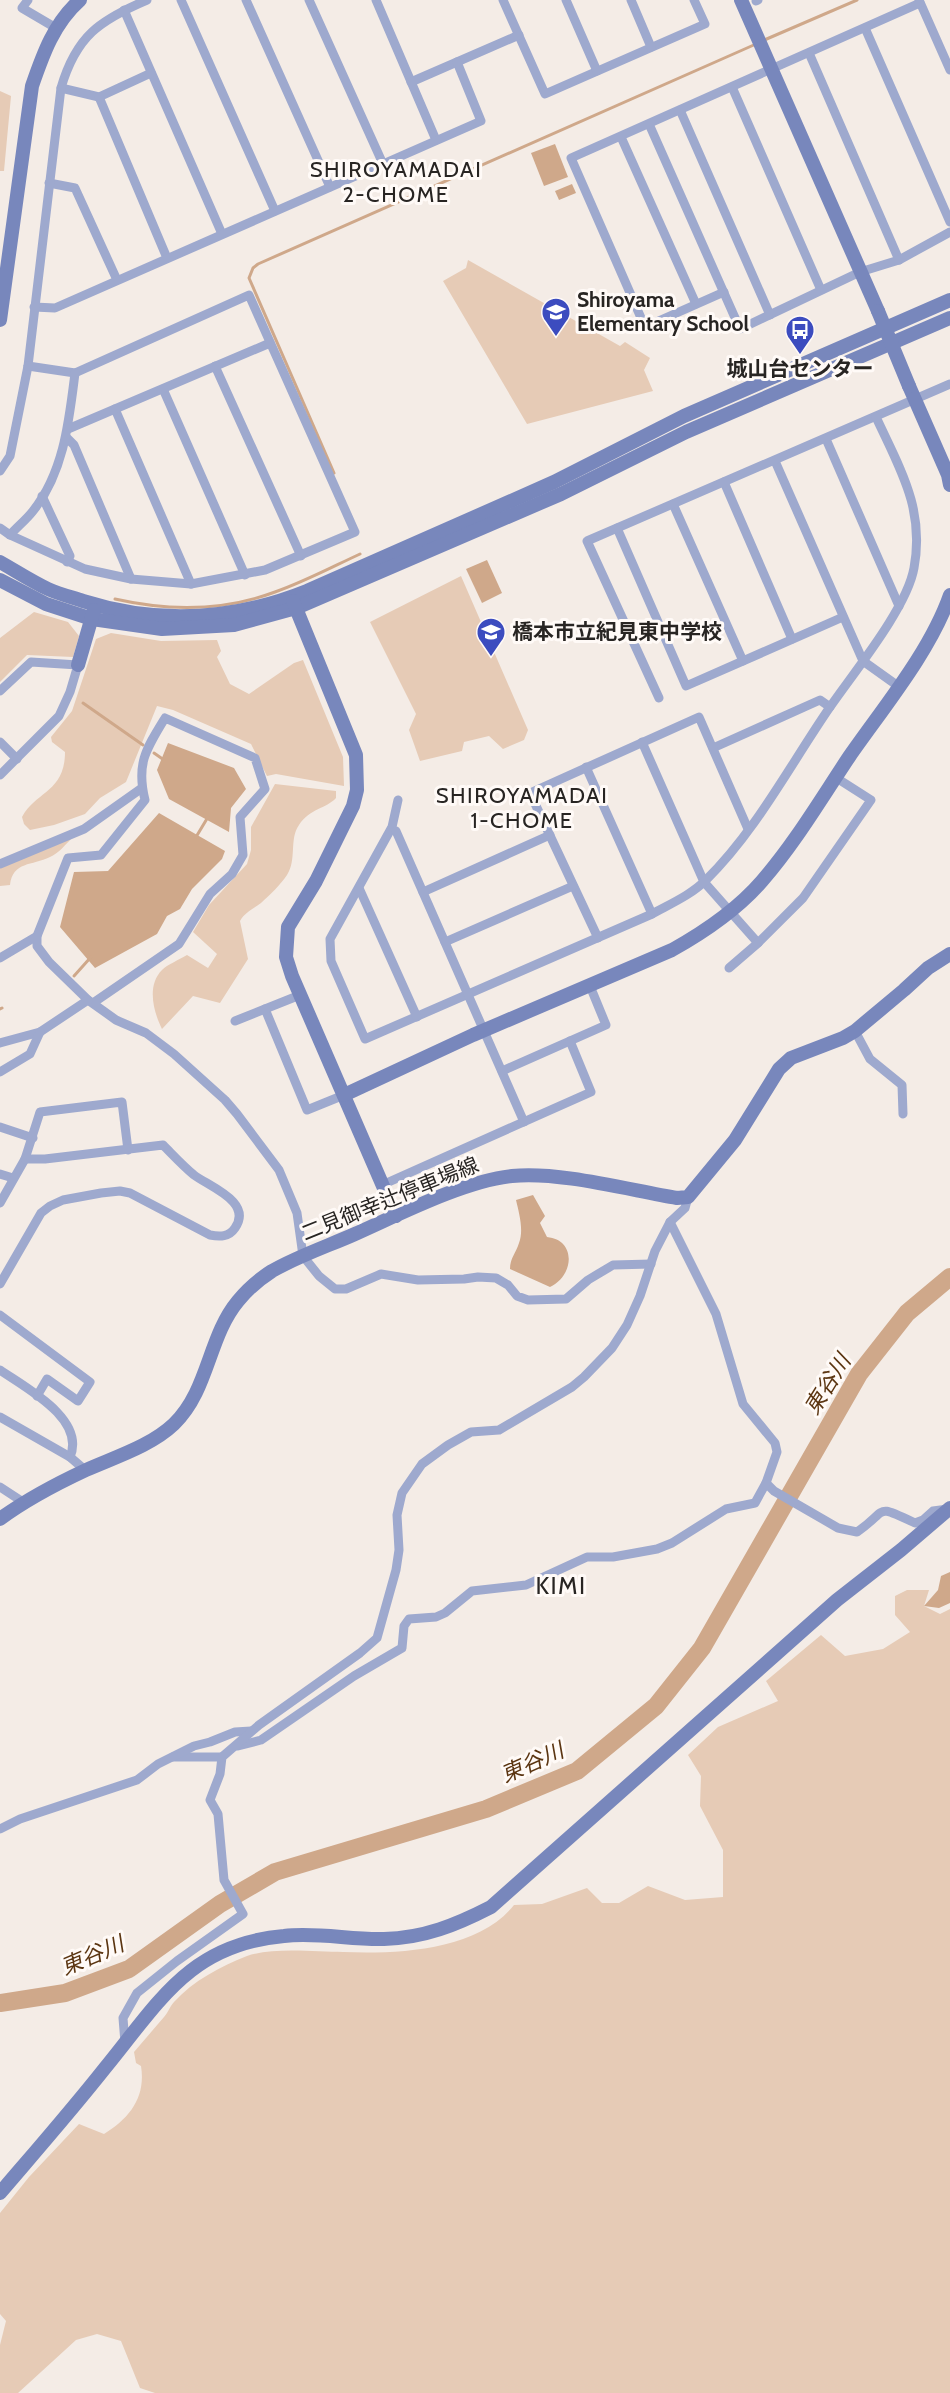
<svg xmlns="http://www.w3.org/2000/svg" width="950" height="2393" viewBox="0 0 950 2393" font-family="Cabin,'Noto Sans JP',sans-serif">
	<rect width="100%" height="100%" fill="#f4ece6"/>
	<g fill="#e6cbb6">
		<path d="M0,91L11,96L4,171H0Z"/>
		<path d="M468,260L620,346L625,342L650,358L644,370L653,391L527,424L443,281L466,268Z"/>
		<path d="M461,576L528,730L524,740L503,749L489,736L464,742L462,751L420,761L409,730L416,714L370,622Z"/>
		<path d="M34,612L68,622L79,636L73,657L27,655L0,682V638Z"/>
		<path d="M111,633L161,641L217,640L221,651L217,657L230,684L249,694L294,663L303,660L343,757L344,786L276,774L267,776L251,744L173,710L157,706L126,782L100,798L85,814L54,825L30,830L24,824L22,817C36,791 65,792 65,752L52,742L51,737L72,711L96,639Z"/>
		<path d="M275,784L336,791V798C326,809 310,808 299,825C289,839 297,860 287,875C281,884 270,895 261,903C253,909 245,912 240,921L248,959L220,1003L193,996L162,1029C154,1013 146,986 162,970C168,964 179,960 187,955L208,968L217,954L193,932L209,905L247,864L251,850V827Z"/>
		<path d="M72,838C66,844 58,854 50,857C32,866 13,861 10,885L0,886V867Z"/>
		<path d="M907,1590H929L924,1606L940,1614L950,1609V2393H155L140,2388L121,2341L97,2334L76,2340L18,2393H0V2345L6,2321L0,2314V2213L29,2177L79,2124L104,2134C130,2118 146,2097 141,2066L136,2063L134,2052C144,2040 154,2029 164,2017C168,2013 170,2006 174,2002C193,1981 221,1966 247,1956C273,1947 316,1952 343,1952C398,1954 477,1951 514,1905L542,1904L587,1888L602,1903H619L648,1886L685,1900L723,1897V1850L700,1806L701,1776L688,1755L718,1727L778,1701L766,1681L821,1635L845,1656L883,1649L910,1632L895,1615V1596Z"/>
	</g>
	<g fill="#cfa88a">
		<path d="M555,144L568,177L544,186L531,153Z"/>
		<path d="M572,184L576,193L559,200L555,191Z"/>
		<path d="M487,560L502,593L482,603L466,569Z"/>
		<path d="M168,743L234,768L246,789L231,808L229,832L169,799L157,770Z"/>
		<path d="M159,813L225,851L222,859L192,889L180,909L167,916L157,934L95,968L60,927L74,872L108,871Z"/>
		<path d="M533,1195L545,1216L540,1223L547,1237C577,1240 574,1276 550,1287L510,1269C510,1258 516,1253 519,1243C524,1230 519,1213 516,1200Z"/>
		<path d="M950,1572V1603L939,1608L924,1606L938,1590L941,1576Z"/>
	</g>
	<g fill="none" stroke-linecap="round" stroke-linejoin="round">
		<g stroke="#cfa88a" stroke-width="3">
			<path d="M762,41L857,0"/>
			<path d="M334,473L249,278L253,268L258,264L756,44"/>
			<path d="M115,599C168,611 224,611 275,592C304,582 332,567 360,554"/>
			<path d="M83,703L143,745"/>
			<path d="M154,753L164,760"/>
			<path d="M196,837L208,817"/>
			<path d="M74,976L91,957"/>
			<path d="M0,1009L2,1008"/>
		</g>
		<path stroke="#cfa88a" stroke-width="18" d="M0,2003L65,1993L129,1969L220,1904L275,1872L486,1809L577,1771L656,1706L702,1648L859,1374L907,1313L950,1277"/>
		<g stroke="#9ea9ce" stroke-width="9">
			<path d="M28,0L22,8L56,28"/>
			<path d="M181,0L275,211"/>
			<path d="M246,0L330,187"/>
			<path d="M309,0L383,164"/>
			<path d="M376,0L436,140"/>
			<path d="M503,0L545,94L705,24L694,0"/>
			<path d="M566,0L597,71"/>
			<path d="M631,0L651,47"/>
			<path d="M919,0L950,70"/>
			<path d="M756,1L758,0"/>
			<path d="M124,10L222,234"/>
			<path d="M865,28L950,222"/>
			<path d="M809,53L899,260"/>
			<path d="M411,82L519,35"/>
			<path d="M732,87L821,290"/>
			<path d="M61,88L99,97L151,73"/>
			<path d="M99,97L167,258"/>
			<path d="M680,110L770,315"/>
			<path d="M649,124L740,329L860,272L899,260L950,232"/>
			<path d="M621,137L696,304"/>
			<path d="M49,183L75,188L117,280"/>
			<path d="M724,292L645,327L571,158L920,3"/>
			<path d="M34,307L55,308L481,121L457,62"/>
			<path d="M215,366L301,556"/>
			<path d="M163,389L245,575"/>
			<path d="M115,409L191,584"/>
			<path d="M68,429L270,343"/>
			<path d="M67,438L74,445L131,579"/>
			<path d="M826,439L899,606"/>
			<path d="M775,461L863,661L898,686"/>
			<path d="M0,471L10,456L28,366L61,88C76,36 100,20 147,0"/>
			<path d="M724,482L792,639"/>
			<path d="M42,496L70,556L67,562"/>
			<path d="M673,504L743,661"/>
			<path d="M0,528L10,535L85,569L131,579L191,584L265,570L355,532L249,295L75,373L28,366"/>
			<path d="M617,528L686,686L843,617"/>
			<path d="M10,535C17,527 26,520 33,511C64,472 69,421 75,373"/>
			<path d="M0,691L31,662L78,665L70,692L59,716L0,775"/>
			<path d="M659,698L587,541L950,384"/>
			<path d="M0,742L17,759"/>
			<path d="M642,742L704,882L758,943"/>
			<path d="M713,748L820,700L830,707"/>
			<path d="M586,767L652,914"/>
			<path d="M398,800L392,827L330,939L331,961L365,1039L652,914C670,904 691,895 706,880C756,831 790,765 830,707C854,672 907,608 914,568C925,509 900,469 876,417"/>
			<path d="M396,831L524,1122"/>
			<path d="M0,864L84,829L142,788"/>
			<path d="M359,888L417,1017"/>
			<path d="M423,892L550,835"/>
			<path d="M598,938L530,793L699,717L748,829"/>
			<path d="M445,942L573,886"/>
			<path d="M0,958L37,936"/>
			<path d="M729,968L758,943L803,898L871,800L835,777"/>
			<path d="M93,1003L179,944L210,894L232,874L243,855L240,817L265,789L255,758L165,718C146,749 136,764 145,800L101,855L68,858L37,936V946L49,962L88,1000L116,1020L146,1033L174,1054L225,1100L237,1114L279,1170L297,1213L303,1256L319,1276L335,1289H346L381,1274L418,1280L464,1279L478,1277L496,1278L508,1285L517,1296L528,1300L566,1299L588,1280L613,1265L651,1264"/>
			<path d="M265,1009L307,1110L344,1095"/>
			<path d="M235,1021L300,995"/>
			<path d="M855,1031L870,1059L902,1085L903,1114"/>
			<path d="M0,1043L40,1032L88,1000"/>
			<path d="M502,1071L606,1025L590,986"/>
			<path d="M0,1072L30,1054L40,1032"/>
			<path d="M0,1127L33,1138"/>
			<path d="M0,1174L13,1178"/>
			<path d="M382,1185L591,1092L570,1041"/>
			<path d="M0,1203L25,1159L40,1112L122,1102L128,1150"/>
			<path d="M0,1284L41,1213L50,1206L63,1200L101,1193L120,1191L130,1193L210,1235C220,1237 229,1237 235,1228C253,1202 210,1187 194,1175C183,1166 173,1155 163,1145L45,1159H25"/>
			<path d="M0,1315L90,1382L78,1401L47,1379L37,1396"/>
			<path d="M0,1370C26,1388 86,1419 70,1457"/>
			<path d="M0,1417L70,1457L85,1470"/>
			<path d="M766,1483L774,1491L838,1528L857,1532C889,1510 873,1503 915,1523L923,1520L933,1511L948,1509"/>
			<path d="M0,1487L23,1502"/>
			<path d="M238,1746L261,1740L354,1676L402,1648L404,1626L409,1619L436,1617L445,1613L472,1591L526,1585L587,1557H613L657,1549L672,1543L726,1509L755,1503L766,1483L777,1452L775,1443L743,1404L716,1314L670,1222"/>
			<path d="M173,1757H222"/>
			<path d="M0,1829L20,1819L137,1780L158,1764L194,1746L210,1742L235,1732L251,1731"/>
			<path d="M125,2043L123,2018L137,1993L177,1961L243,1914L224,1880L218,1814L210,1800L220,1774L222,1757L259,1725L360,1653L377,1638L396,1570L399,1550L397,1515L402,1493L422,1464L448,1445L471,1432L499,1430L572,1387L584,1377L612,1348L627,1325L640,1296L655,1251L670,1222L685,1208L688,1197"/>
		</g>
		<g stroke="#7887bc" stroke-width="14">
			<path d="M741,0L878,311"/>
			<path d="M0,320L32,86C43,54 54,23 80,0"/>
			<path d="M909,386L948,475L950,485"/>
			<path d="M0,562C16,571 31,581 48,589C59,594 71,597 83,601C159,625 232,621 307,591L554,482L684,416L950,300"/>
			<path d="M0,580L46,604L92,619L162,629L234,625L296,608L561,494L686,432L950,318"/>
			<path d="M293,601L356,755L357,790L353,806L316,881L288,927L286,957L292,976L396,1216"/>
			<path d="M78,665L94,610"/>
			<path d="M344,1095L473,1035L672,950C706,931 737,910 762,881C795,843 821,799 849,757C883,708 930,652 950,595"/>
			<path d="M0,1519C27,1499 56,1484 86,1470C115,1457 151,1446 174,1424C209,1390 208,1337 238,1301C247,1290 261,1278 272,1271C298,1256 328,1246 355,1234C400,1214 464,1181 512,1176C559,1171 629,1190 677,1198L688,1197L735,1140L779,1069L791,1058L843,1038L855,1031L904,990L928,968L950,954"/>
			<path d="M0,2193C35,2152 71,2111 105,2068C159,2002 190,1944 284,1936C317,1932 351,1940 384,1939C424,1938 456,1925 491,1907L837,1600L901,1550L950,1508"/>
		</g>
		<path stroke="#7887bc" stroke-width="14" d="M878,311L909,386"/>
	</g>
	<defs>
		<g id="school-pin" transform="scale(1.5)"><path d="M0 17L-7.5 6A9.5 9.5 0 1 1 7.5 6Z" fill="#3c4cbf" stroke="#fffaf7"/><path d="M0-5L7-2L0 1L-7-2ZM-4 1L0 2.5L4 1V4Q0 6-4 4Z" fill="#fff"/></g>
		<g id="bus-pin" transform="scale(1.5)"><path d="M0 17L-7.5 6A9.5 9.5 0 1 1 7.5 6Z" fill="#3c4cbf" stroke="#fffaf7"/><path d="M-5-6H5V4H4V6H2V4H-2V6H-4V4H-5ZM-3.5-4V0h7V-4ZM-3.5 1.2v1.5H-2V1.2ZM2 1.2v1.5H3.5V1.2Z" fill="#fff"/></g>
	</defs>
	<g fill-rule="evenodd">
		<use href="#school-pin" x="556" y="312"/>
		<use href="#bus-pin" x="800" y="330"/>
		<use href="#school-pin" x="491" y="632"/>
	</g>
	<g text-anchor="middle" stroke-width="6" stroke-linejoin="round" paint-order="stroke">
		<g font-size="21" font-weight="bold" fill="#282523" stroke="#fffaf7" text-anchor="start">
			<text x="577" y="307">Shiroyama<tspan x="577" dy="24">Elementary School</tspan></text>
			<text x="800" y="376" text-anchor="middle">城山台センター</text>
			<text x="512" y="639">橋本市立紀見東中学校</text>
		</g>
		<g font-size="21" fill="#282523" stroke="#fffaf7">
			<text transform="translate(390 1199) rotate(-22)" y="7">二見御幸辻停車場線</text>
		</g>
		<g font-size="22" letter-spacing="1.5" fill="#282523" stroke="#fffaf7">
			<text x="396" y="177">SHIROYAMADAI<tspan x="396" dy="25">2-CHOME</tspan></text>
			<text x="522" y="803">SHIROYAMADAI<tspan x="522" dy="25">1-CHOME</tspan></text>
		</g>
		<g font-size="22" font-style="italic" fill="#5b3511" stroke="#fffaf7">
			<text transform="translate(827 1384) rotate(-58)" y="8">東谷川</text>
			<text transform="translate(532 1762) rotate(-24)" y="8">東谷川</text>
			<text transform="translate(92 1955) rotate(-23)" y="8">東谷川</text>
		</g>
		<g font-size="24" letter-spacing="1.5" fill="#282523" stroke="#fffaf7">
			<text x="561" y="1594">KIMI</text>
		</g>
	</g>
</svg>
